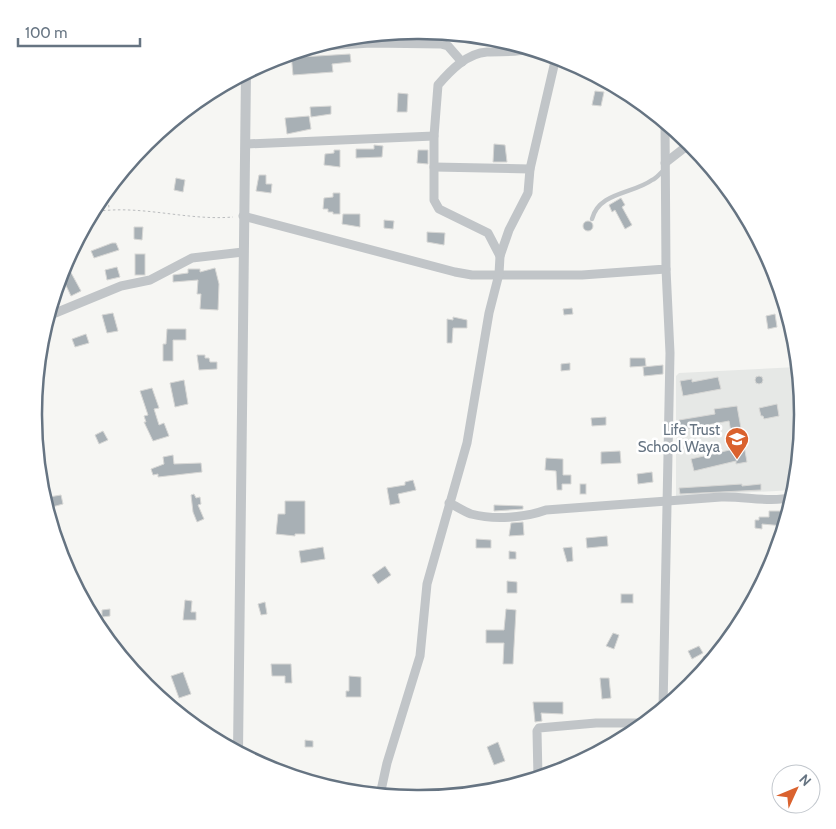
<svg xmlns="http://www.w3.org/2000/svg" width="836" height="829" viewBox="0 0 836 829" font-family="Cabin,sans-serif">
	<rect width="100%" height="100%" fill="#f6f6f3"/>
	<path fill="#e6e8e6" d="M798,367L801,429L795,490L676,496V376L679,373Z"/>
	<g fill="#a8b0b5" stroke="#d7d7d5">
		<path d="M301,52V57L350,54L351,62L332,64L333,72L293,75L291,53Z"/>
		<path d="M595,91L604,92L601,106L592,105Z"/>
		<path d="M398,93L408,94L407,112H397Z"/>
		<path d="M331,106V114L311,117L310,107Z"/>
		<path d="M309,116L311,129L287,134L285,118Z"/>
		<path d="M494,144L505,145L507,162H493Z"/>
		<path d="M374,145L383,146L382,157L356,158V149H374Z"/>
		<path d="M334,150H340V167L324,165L325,154L334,153Z"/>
		<path d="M418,150H428V164L417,163Z"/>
		<path d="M259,175H266V184H272L271,193L256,191Z"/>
		<path d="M176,178L185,180L183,192L174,190Z"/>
		<path d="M333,193H340V214H333V212H328V209H323L324,198L333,197Z"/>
		<path d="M621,198L625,205L622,207L632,225L625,229L615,210L612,212L609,205Z"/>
		<path d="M343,214H360V227L342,224Z"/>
		<path d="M384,220L394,221L393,229L384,228Z"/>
		<circle cx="588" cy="226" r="5"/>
		<path d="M134,227H143L142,240L134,239Z"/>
		<path d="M427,232L445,233L444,245L427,242Z"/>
		<path d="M112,243H116L119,250L94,258L91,251Z"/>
		<rect x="135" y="254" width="10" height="21"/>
		<path d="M117,267L120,277L107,280L105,270Z"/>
		<path d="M215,268L219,284L218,310L200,309L201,294H197L198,280L173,282V275L188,273V269H200V272Z"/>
		<path d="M69,269L81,291L71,296L61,275Z"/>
		<path d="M572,308L573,314L564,315L563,309Z"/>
		<path d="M113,313L118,331L107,333L102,315Z"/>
		<path d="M775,314L777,327L768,329L766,316Z"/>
		<path d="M453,317L467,320V328H453L452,343H447V319L453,320Z"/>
		<path d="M167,329H186V340H173V361H163V344H166Z"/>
		<path d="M86,334L89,343L75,347L72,339Z"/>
		<path d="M197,355H205V358H209L210,362H217V369L199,370Z"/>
		<path d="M630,358H645L646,366L630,367Z"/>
		<path d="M570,363V370L561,371V364Z"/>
		<path d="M663,365V374L644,376L643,367Z"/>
		<circle cx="759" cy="380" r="4"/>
		<path d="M718,377L721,389L683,396L680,381L692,379V382Z"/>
		<path d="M184,380L188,404L175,407L170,383Z"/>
		<path d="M152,388L159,408L154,409L159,425L164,423L169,436L153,441L144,422H146L144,416L148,415L140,391Z"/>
		<path d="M777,404L779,416L764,419L763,416H761L759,408Z"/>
		<path d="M737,406L747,462L736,464V461L694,471L691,459L734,449L729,421L681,430L679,420L715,414L714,409Z"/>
		<path d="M606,417V425L592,426L591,418Z"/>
		<path d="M103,431L108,440L99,444L95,435Z"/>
		<path d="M620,451L621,463L601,464V452Z"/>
		<path d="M173,455L174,464L201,463L202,472L158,477V474L153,475L151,469L164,464L163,457Z"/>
		<path d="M546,458L563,459V475H571V484H562V490H557L556,471L545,470Z"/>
		<path d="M652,472L653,482L638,484L637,474Z"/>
		<path d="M413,480L416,490L398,494L400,503L390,505L387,488L405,485V482Z"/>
		<rect x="580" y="484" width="6" height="10"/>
		<path d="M742,484V486L761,484V490L680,494L679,488Z"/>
		<path d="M194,494L196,498L200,497L201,504L198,505L204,519L197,522L193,512L191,495Z"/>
		<path d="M61,495L63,504L52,507L49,497Z"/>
		<path d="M285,501H305V534H295V536L276,534L278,514H285Z"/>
		<path d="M494,505L523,506V509L494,511Z"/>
		<path d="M769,511H789L784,526L762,524V529L755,528V520H759V517H769Z"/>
		<path d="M523,522L524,535L509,536L511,523Z"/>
		<path d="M607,536L608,546L587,548L586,538Z"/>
		<path d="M476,539L491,540V548H476Z"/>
		<path d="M323,547L325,559L301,563L299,551Z"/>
		<path d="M572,547L573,561L567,562L563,548Z"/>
		<path d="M509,551L516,552V559H509Z"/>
		<path d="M385,566L391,575L378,584L372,575Z"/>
		<path d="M507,581L517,582V593H507Z"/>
		<rect x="621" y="594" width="12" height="9"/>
		<path d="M185,600L192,601L191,612H196V620H183Z"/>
		<path d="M265,602L267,614L261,615L258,604Z"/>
		<path d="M110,609V616L102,617V610Z"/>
		<path d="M506,609L516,610L513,664H503L504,643H486V630H504Z"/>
		<path d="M613,633L619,635L614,649L606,646Z"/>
		<path d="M699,646L703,653L692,659L688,651Z"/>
		<path d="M721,646L722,647L707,666L703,657Z"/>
		<path d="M271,664H291L292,683H285V676H272Z"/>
		<path d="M183,672L191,694L179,698L171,676Z"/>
		<path d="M349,676L361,677V697H346V691H349Z"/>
		<path d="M600,678H609L611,698L602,699Z"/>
		<path d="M533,702H563V714L541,713L542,721L535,722Z"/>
		<path d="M305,740L313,741V747H305Z"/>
		<path d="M498,742L505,761L494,765L487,747Z"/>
	</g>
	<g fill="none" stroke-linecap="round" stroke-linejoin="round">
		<g stroke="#bbbdbf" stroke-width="1" stroke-dasharray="2.5 2.5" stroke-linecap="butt">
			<path d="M107,190L109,208"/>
			<path d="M93,212C140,204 186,221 233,217"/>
		</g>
		<path stroke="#c1c5c8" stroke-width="4.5" d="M592,219C599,192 633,194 652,180C657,178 660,173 664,170"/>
		<g stroke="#c1c5c8" stroke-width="9">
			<path d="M323,46L371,43L441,44L448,46L462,62"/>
			<path d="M246,144L434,136"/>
			<path d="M665,163L683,149L693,146"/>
			<path d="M434,167L530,169"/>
			<path d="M243,216L455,272L472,275H582L666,269L665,122"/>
			<path d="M500,256L488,233L439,209L434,200V136L438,85C450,71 467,53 487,52C502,51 515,53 530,49"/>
			<path d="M48,316L121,286L150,280L192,258L243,252"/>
			<path d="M449,503C456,506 463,511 471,514C494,520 524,518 546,510C604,506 663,501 721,497C745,496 770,503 793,497"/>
			<path d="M663,709L670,353L666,269"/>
			<path d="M538,778L537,731L539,728L596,723H646"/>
			<path d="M380,795L387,763L420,656L427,584L467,443L489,313L499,274L500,256L509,230L528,193L530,169L556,57"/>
		</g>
		<path stroke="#c1c5c8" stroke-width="10" d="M238,752L246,73"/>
	</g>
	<defs>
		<g id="school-pin" transform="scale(1.25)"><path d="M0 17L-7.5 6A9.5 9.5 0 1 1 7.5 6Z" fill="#da622e" stroke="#fff"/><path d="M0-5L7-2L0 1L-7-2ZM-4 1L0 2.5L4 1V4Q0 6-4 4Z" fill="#fff"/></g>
	</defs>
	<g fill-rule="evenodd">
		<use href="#school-pin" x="737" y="439"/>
	</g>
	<g text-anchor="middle" stroke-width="5" stroke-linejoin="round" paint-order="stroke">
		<g font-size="15" fill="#667482" stroke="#fff" text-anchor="end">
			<text x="720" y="435">Life Trust<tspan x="720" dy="17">School Waya</tspan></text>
		</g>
	</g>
	<path d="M0 0H836V829H0ZM417 39H419A375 375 0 0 1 794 414V415A375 375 0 0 1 419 790H417A375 375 0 0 1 42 415V414A375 375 0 0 1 417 39Z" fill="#fff" fill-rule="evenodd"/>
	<path fill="none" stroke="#667482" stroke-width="2.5" d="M417 39H419A375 375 0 0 1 794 414V415A375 375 0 0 1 419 790H417A375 375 0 0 1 42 415V414A375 375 0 0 1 417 39Z"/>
	<g transform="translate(796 789) rotate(46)"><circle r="24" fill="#ffffff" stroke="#c2c7cd"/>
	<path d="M0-4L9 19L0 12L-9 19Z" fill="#da622e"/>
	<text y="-8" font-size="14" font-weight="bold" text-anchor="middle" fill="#667482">N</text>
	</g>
	<path d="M18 38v8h122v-8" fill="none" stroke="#667482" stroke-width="2.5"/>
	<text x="25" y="38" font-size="15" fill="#667482" stroke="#ffffff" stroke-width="4" paint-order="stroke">100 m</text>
</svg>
